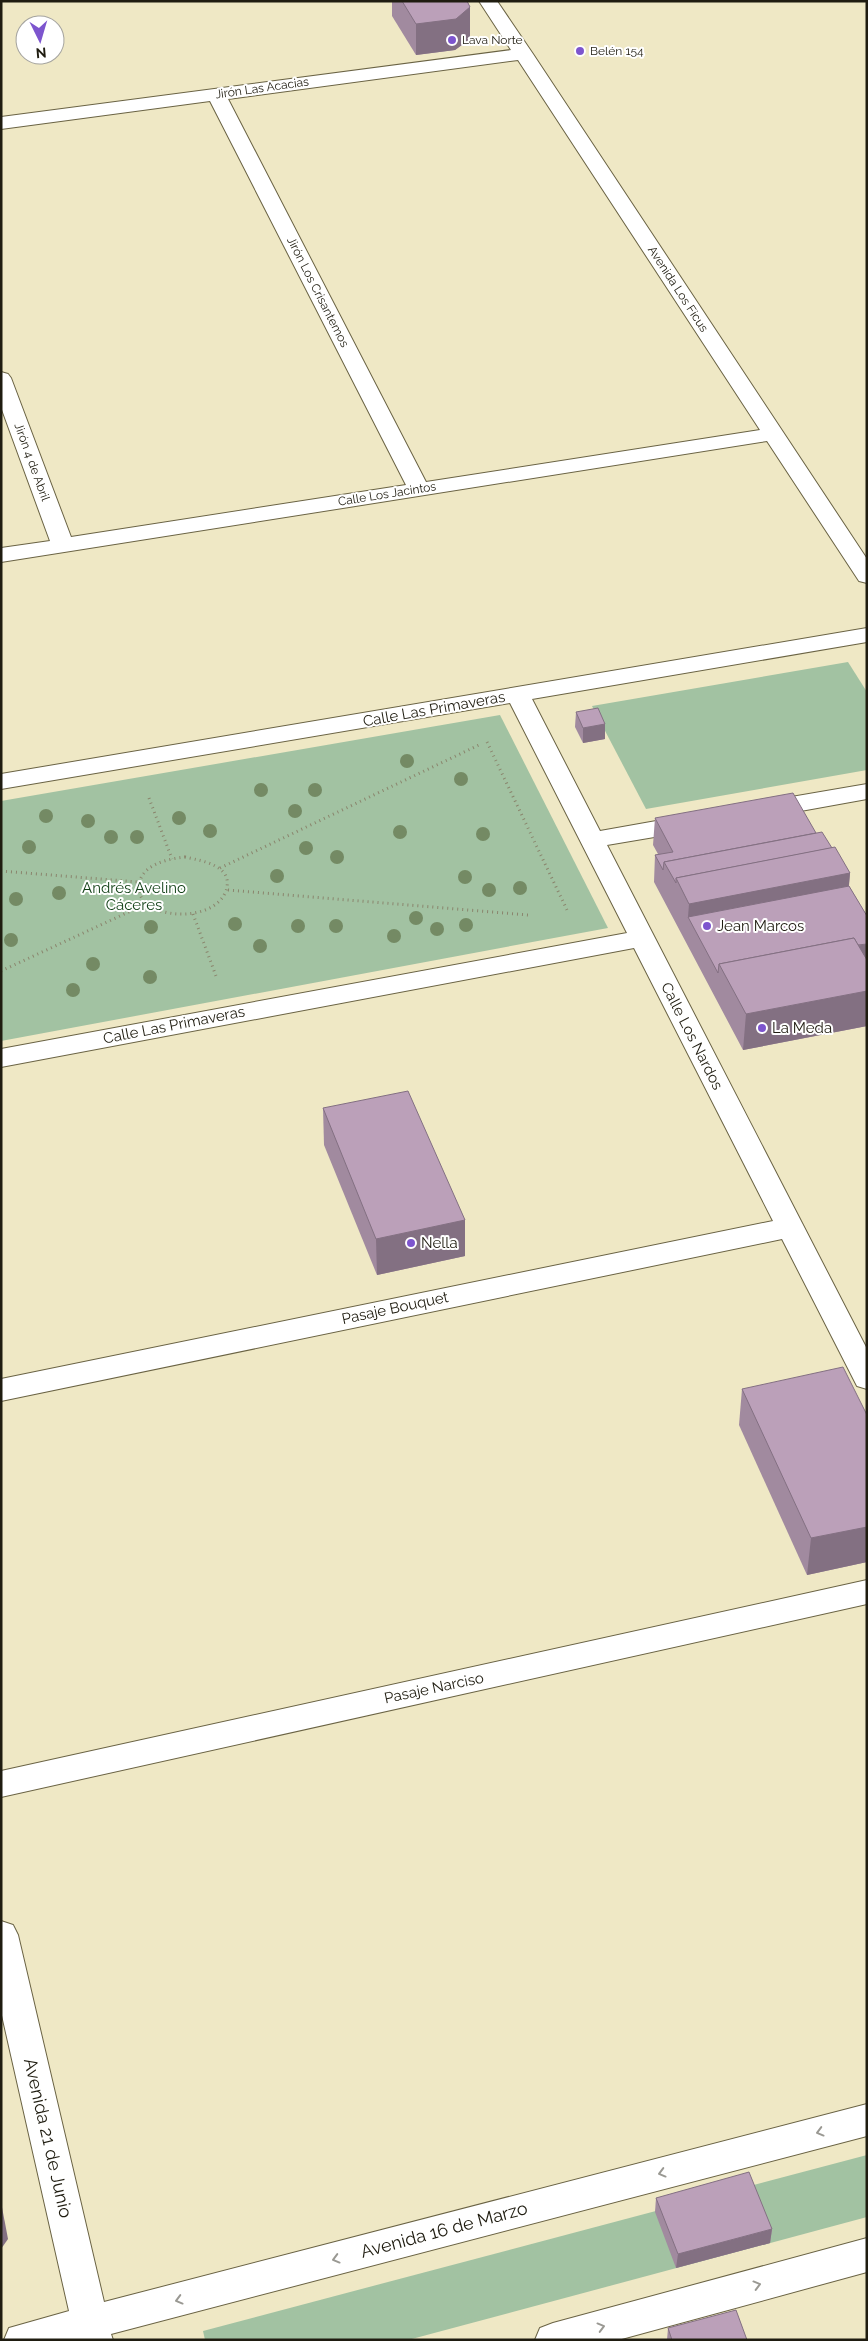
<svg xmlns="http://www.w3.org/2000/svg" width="868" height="2341" viewBox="0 0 868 2341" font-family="Raleway,sans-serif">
	<rect width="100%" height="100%" fill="#efe8c5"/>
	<g fill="#a2c2a2">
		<path d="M848,662L867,692V770L646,809L592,706Z"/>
		<path d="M500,715L608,928L1,1041V801Z"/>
		<path d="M867,2155V2217L408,2340H205L203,2331Z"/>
	</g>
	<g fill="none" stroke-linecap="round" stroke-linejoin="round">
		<g stroke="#6a6344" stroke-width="2">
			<g id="minor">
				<path d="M479,1H497L533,54L867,559V583L859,581L767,441L1,562V548L50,541L1,407V372L8,374L11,378L71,537L406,485L210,101L1,129V117L511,50ZM518,60L760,430L426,482L228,99Z"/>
				<path d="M867,628V642L532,699L600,831L690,815L699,818L702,823L699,828L690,831L607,845L867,1349V1389L857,1386L782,1239L1,1401V1379L773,1221L634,948L1,1067V1049L627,933L510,703L1,789V774Z"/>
				<path d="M867,784V799L762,818L753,815L750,810L753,805L762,802Z"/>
				<path d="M867,1580V1604L1,1797V1771Z"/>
				<path d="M1,1921L13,1925L18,1935L104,2302L867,2104V2136L111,2334L113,2340H4L9,2328L69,2311L1,2011Z"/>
				<path d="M867,2238V2272L618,2340H535L540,2328L553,2323Z"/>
			</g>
		</g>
		<g stroke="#8a856d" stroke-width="3" stroke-dasharray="1 4" stroke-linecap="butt">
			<path d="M487,742L567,910"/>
			<path d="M149,798L172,859"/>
			<path d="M185,857C197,860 215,862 224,873C228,878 228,885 226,891C216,917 172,919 151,907C144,903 139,896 139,889C138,865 167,859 185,857Z"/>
			<path d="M220,868L481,744"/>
			<path d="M1,871L138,882"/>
			<path d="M228,890L528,915"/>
			<path d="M193,914L216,976"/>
			<path d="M1,971L146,904"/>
		</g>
		<use href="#minor" fill="#fff" fill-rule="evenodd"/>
	</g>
	<g fill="#748a64">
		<circle cx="407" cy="761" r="7"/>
		<circle cx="461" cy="779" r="7"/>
		<circle cx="261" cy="790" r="7"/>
		<circle cx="315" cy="790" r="7"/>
		<circle cx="295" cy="811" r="7"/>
		<circle cx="46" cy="816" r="7"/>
		<circle cx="179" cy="818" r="7"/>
		<circle cx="88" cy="821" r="7"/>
		<circle cx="210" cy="831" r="7"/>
		<circle cx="400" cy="832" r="7"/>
		<circle cx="483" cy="834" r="7"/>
		<circle cx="111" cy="837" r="7"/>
		<circle cx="137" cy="837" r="7"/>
		<circle cx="29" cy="847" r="7"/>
		<circle cx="306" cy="848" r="7"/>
		<circle cx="337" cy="857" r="7"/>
		<circle cx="277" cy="876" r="7"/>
		<circle cx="465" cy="877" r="7"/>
		<circle cx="520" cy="888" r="7"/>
		<circle cx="489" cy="890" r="7"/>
		<circle cx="59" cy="893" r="7"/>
		<circle cx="16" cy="899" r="7"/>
		<circle cx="416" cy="918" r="7"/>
		<circle cx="235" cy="924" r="7"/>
		<circle cx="466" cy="925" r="7"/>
		<circle cx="298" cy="926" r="7"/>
		<circle cx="336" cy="926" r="7"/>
		<circle cx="151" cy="927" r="7"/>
		<circle cx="437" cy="929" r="7"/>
		<circle cx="394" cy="936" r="7"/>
		<circle cx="11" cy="940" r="7"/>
		<circle cx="260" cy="946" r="7"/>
		<circle cx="93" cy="964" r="7"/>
		<circle cx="150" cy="977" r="7"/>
		<circle cx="73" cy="990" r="7"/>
	</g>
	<g fill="#a18a9f">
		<path d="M392,1H467L470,7V39L455,50L416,55L392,16Z"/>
		<path d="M576,712L605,724V739L583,743L575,727Z"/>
		<path d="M655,818L816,833L832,848L850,873L849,886L867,916V1026L743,1050L654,882L655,855L658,854L653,845Z"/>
		<path d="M323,1108L465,1220V1256L377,1275L324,1145Z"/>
		<path d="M742,1389L867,1415V1562L807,1575L739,1425Z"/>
		<path d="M656,2198L772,2229L770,2243L676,2268L655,2212Z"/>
		<path d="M668,2328L747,2340H667Z"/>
	</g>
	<g fill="#837082">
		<path d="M470,7V39L455,50L416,55V24Z"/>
		<path d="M605,724V739L583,743V728Z"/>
		<path d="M668,869L850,873L846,914L688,917L689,904L676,878Z"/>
		<path d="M867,944V971L723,972Z"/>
		<path d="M867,991V1026L743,1050L746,1014Z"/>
		<path d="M465,1220V1256L377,1275L376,1239Z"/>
		<path d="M867,1527V1562L807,1575L811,1538Z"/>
		<path d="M1,2202L8,2239L1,2249Z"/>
		<path d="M772,2229L770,2243L676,2268L678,2254Z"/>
	</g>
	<g fill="#bba0b9" stroke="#837082">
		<path d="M402,1H467L470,7L456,19L416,24Z"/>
		<path d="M598,708L605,724L583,728L576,712Z"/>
		<path d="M793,793L816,833L664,862L663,870L655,855L673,852L655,818Z"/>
		<path d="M822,832L832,848L676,878V883L664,862Z"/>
		<path d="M835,847L850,873L689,904L676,878Z"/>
		<path d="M849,886L867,916V944L858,945L854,938L719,964L718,973L688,917Z"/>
		<path d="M854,938L867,960V991L746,1014L719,964Z"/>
		<path d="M408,1091L465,1220L376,1239L323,1108Z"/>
		<path d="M843,1367L867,1415V1527L811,1538L742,1389Z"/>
		<path d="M749,2172L772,2229L678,2254L656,2198Z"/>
		<path d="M736,2310L747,2340H672L668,2328Z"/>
	</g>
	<defs><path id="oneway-chevron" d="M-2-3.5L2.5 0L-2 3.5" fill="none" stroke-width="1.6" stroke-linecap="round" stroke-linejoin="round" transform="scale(1.25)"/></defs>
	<g stroke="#9a9993">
		<use href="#oneway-chevron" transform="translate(820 2132) rotate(165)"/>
		<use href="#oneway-chevron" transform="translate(662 2173) rotate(165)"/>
		<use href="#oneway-chevron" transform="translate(336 2259) rotate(165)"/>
		<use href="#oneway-chevron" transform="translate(757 2285) rotate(-15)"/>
		<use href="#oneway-chevron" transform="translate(179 2300) rotate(165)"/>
		<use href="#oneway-chevron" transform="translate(601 2327) rotate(-15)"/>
	</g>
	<g fill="#7d55ce" stroke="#fff" stroke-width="2">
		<circle cx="452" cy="40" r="5"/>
		<circle cx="580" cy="51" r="5"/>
		<circle cx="707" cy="926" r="5"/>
		<circle cx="762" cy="1028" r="5"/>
		<circle cx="411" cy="1243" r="5"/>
	</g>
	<g text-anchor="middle" stroke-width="4" stroke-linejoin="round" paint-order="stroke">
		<g font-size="12" fill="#1f1c10" stroke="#fff" text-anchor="start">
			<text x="462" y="44">Lava Norte</text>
			<text x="590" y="55">Belén 154</text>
		</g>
		<g font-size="12" fill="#1f1c10" stroke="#fff">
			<text transform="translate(262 88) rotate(-8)" y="4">Jirón Las Acacias</text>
			<text transform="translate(678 289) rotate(57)" y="4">Avenida Los Ficus</text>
			<text transform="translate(318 292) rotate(63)" y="4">Jirón Los Crisantemos</text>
			<text transform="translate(32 462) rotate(70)" y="4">Jirón 4 de Abril</text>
			<text transform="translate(387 494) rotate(-9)" y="4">Calle Los Jacintos</text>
		</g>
		<g font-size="15" fill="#1f1c10" stroke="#fff">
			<text transform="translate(434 709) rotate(-10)" y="5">Calle Las Primaveras</text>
			<text transform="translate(174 1025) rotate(-11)" y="5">Calle Las Primaveras</text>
			<text transform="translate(692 1036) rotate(63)" y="5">Calle Los Nardos</text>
			<text transform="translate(395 1308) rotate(-12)" y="5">Pasaje Bouquet</text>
			<text transform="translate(434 1688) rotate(-12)" y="5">Pasaje Narciso</text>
		</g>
		<g font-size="15" fill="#0f3e14" stroke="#fff">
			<text x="134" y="893">Andrés Avelino<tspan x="134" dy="17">Cáceres</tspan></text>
		</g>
		<g font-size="15" fill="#1f1c10" stroke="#fff" text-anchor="start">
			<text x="717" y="931">Jean Marcos</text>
			<text x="772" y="1033">La Meda</text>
			<text x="421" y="1248">Nella</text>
		</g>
		<g font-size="18" fill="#1f1c10" stroke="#fff">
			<text transform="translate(48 2138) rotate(77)" y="6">Avenida 21 de Junio</text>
			<text transform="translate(444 2230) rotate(-15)" y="6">Avenida 16 de Marzo</text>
		</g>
	</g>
	<rect width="868" height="2341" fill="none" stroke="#1f1c10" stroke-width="5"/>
	<g transform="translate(40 40) rotate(175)"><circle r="24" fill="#ffffff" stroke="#a5a49f"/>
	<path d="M0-4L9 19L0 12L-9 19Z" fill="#7d55ce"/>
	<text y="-8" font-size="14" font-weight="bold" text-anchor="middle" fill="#1f1c10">N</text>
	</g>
</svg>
